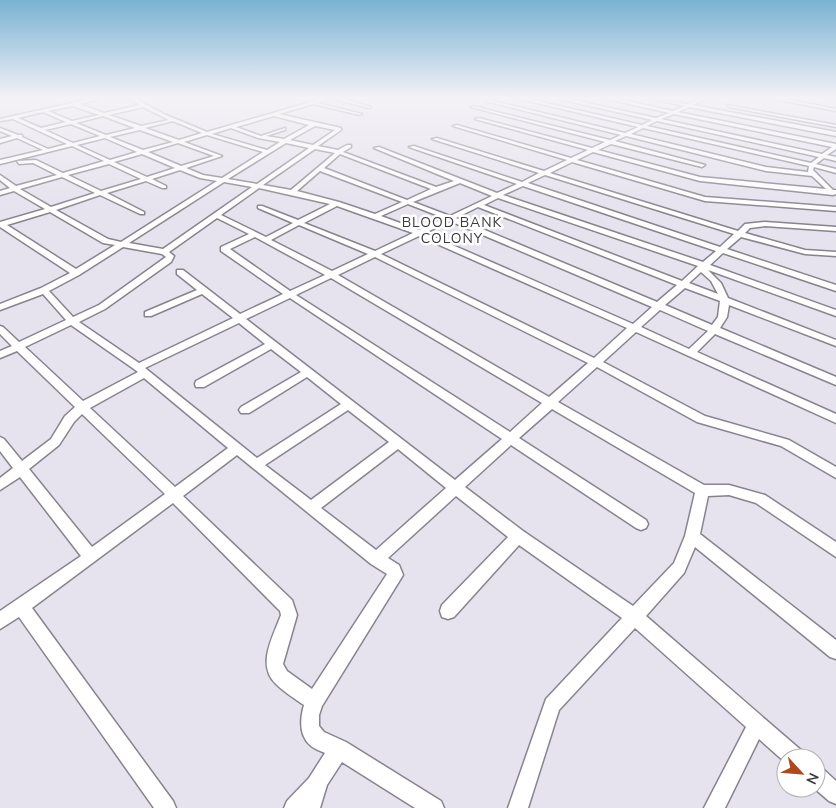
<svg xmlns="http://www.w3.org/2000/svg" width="836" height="808" viewBox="0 0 836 808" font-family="'Nunito Sans',sans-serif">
	<rect width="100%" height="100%" fill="#e6e2ee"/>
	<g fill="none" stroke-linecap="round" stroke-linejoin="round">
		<g stroke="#87848e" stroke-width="3">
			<g id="minor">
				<path d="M90,99H100L79,104L104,113L140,105L130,99H136L166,115L207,132L321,99H329L317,103L362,114L360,115L313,104L279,114L341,128V130L318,146L338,150L347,145H351V147L343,152L436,187L454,181L374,148L379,147L497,193L517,184L409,147L414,146L522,182L539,173L432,139L437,138L544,171L567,160L453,126L457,125L571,158L588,150L475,119L479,118L592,148L605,142L471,107L473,106L610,140L621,135L485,101V99L625,133L638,127L520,99H529L642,125L652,120L559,99H569L656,118L669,113L608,99H618L673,111L684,106L654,99L688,104L699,99H705L693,105L836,132V136L689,107L678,112L836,144V149L827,155L836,157V161L824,158L816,164L836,169V173L814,167L813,170L833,190H836V194L833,195L700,181L593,152L577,160L705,197L836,207V211L705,201L572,162L550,173L738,231L745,224L765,222L836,227V231L765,226L750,228L745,233L805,250L836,252V256L805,254L741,237L727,249L836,285V291L723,253L710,265L836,310V316L708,270L721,283L728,298L836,340V346L729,305L727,317L720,328L836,377V385L715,334L697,352L836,414V423L636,332L603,362L705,416L789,440L836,467V478L781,446L697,422L597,367L558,402L704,485H729L765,495L836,542V557L756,503L729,495L708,496L700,534L836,640V659L830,657L695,547L684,573L646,616L802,751L805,758H786V763L759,739L725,808H704L746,727L635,628L559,710L528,808H508L546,699L622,618L519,545L454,617L448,619L442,617L440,611L442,605L508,537L456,496L388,558L399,565L403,575L400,580L322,706L319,715V726L324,732L346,742L441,801L444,808H415L342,762L327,785L320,808H284L287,801L309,778L325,753C321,751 314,749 310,745C299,735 300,719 304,705C295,699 284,692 276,684C256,665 273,637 281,615L280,611L173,503L32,608L173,801L176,808H154L19,617L0,629V611L81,556L20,477L0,490V478L13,468L0,451V437L4,439L22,461L51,439L65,416L75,407L17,351L0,358V351L12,346L0,334V326L3,327L19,342L66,320L43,294L0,310V304L41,288L70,273L0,227V222L45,209L14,191L0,195V191L10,188L0,180V175L16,186L57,175L33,163L19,164L17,161L36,160L63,173L104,161L72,146L0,164V160L43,150L17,138L0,143V139L12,136L0,131V128L18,135H22V137L48,149L67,144L13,119L0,121V119ZM73,106L99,115L72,121L48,111ZM143,107L169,120L141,126L109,115ZM43,112L66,122L41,128L18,118ZM674,114L832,147L822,154L661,119ZM103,116L135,128L106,135L76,123ZM274,116L309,125L284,139L266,136L285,130V128L261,136L236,127ZM173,121L202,133L179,140L145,128ZM657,121L819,157L811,163L647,126ZM71,124L100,136L73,143L45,130ZM315,126L335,130L313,145L290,140ZM231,128L258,138L280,142L267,150L212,134ZM643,128L809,166L808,172L766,167L631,134ZM140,130L173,142L143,150L110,137ZM207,135L263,152L222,178L203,175L186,168L222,156L184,142ZM626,136L766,171L812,176L826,189L700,177L598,150L611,144L702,167L705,165L615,141ZM105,138L137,152L110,160L77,145ZM178,143L214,156L181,166L148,152ZM286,143L309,148L257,184L228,179ZM315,149L335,153L291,190L263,185ZM142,154L175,168L147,177L114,162ZM340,154L431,189L407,200L324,168ZM109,164L141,179L101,191L68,175ZM180,170L200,178L217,181L121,242L108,239L56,210L100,195L140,214H144V212L107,193L146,181L162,188H166V186L152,179ZM320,171L402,202L375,214L339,202L297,191ZM545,175L734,234L720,247L528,183ZM62,177L95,193L51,207L20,189ZM224,182L252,187L163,249L129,243ZM460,183L492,196L450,216L413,202ZM523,186L716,251L703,262L503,195ZM259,188L330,204L298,220L262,206H258V208L293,223L266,237L221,215ZM498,198L698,266L682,281L484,205ZM408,204L444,218L419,230L381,216ZM337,206L413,233L375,251L304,223ZM478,207L677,285L657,302L456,218ZM50,212L103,243L115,245L76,269L7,225ZM217,218L249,234L221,247V251L283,294L240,314L183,270H177V274L197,290L145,312V316H151L202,294L233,318L139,363L79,322L105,309L171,262L174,256L169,252ZM450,221L652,307L633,324L425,233ZM299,225L368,254L332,271L271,240ZM419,236L627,328L594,358L381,254ZM255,237L325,275L290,291L230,249ZM123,247L162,254L166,257L99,305L73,317L49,291L79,275ZM375,257L588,363L549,397L338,275ZM701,272L711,281L718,294L689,283ZM331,278L542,403L510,432L296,295ZM685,288L720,301L718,317L712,325L665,305ZM290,298L502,439L455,480L246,319ZM660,310L708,331L689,349L641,327ZM239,323L265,344L196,381L195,384L196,387H204L271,349L301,372L241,407L239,410L241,413H249L307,377L341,404L257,458L145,368ZM71,325L134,369L138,372L83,401L25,347ZM144,378L228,448L175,487L90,408ZM552,409L695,493L685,536L674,563L633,606L523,531L465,487L511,445L636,528L641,530L646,528L648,524L646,520L519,438ZM348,410L389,442L311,500L265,465ZM82,414L165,494L92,547L29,469L59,445L74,422ZM398,449L446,488L376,550L321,508ZM237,455L371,564L387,574L312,689L287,671L283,664L297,615L292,600L183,496Z"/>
				<path d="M334,99H343L371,107L369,108Z"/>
				<path d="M775,99H786L836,109V111Z"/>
				<path d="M727,105L836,125V127L729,107Z"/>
				<path d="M816,766L823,769L836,781V804L829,801L814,788H816Z"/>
			</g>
		</g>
		<use href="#minor" fill="#fff" fill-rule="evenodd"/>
	</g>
	<linearGradient id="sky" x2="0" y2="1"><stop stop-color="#79b2d2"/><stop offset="0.46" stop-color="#f4f2f7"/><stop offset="1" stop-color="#f4f2f7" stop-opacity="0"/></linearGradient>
	<rect width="836" height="213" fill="url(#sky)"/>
	<g text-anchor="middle" stroke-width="5" stroke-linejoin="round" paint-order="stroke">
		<g font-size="14" letter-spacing="1" fill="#3a393d" stroke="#fff">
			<text x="452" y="227">BLOOD BANK<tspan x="452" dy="16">COLONY</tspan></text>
		</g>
	</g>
	<g transform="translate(801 773) rotate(116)"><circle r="24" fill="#ffffff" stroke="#b0b0b1"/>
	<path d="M0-4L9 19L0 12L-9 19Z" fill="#ae491b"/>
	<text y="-8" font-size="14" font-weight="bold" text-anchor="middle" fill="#3a393d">N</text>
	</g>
</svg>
